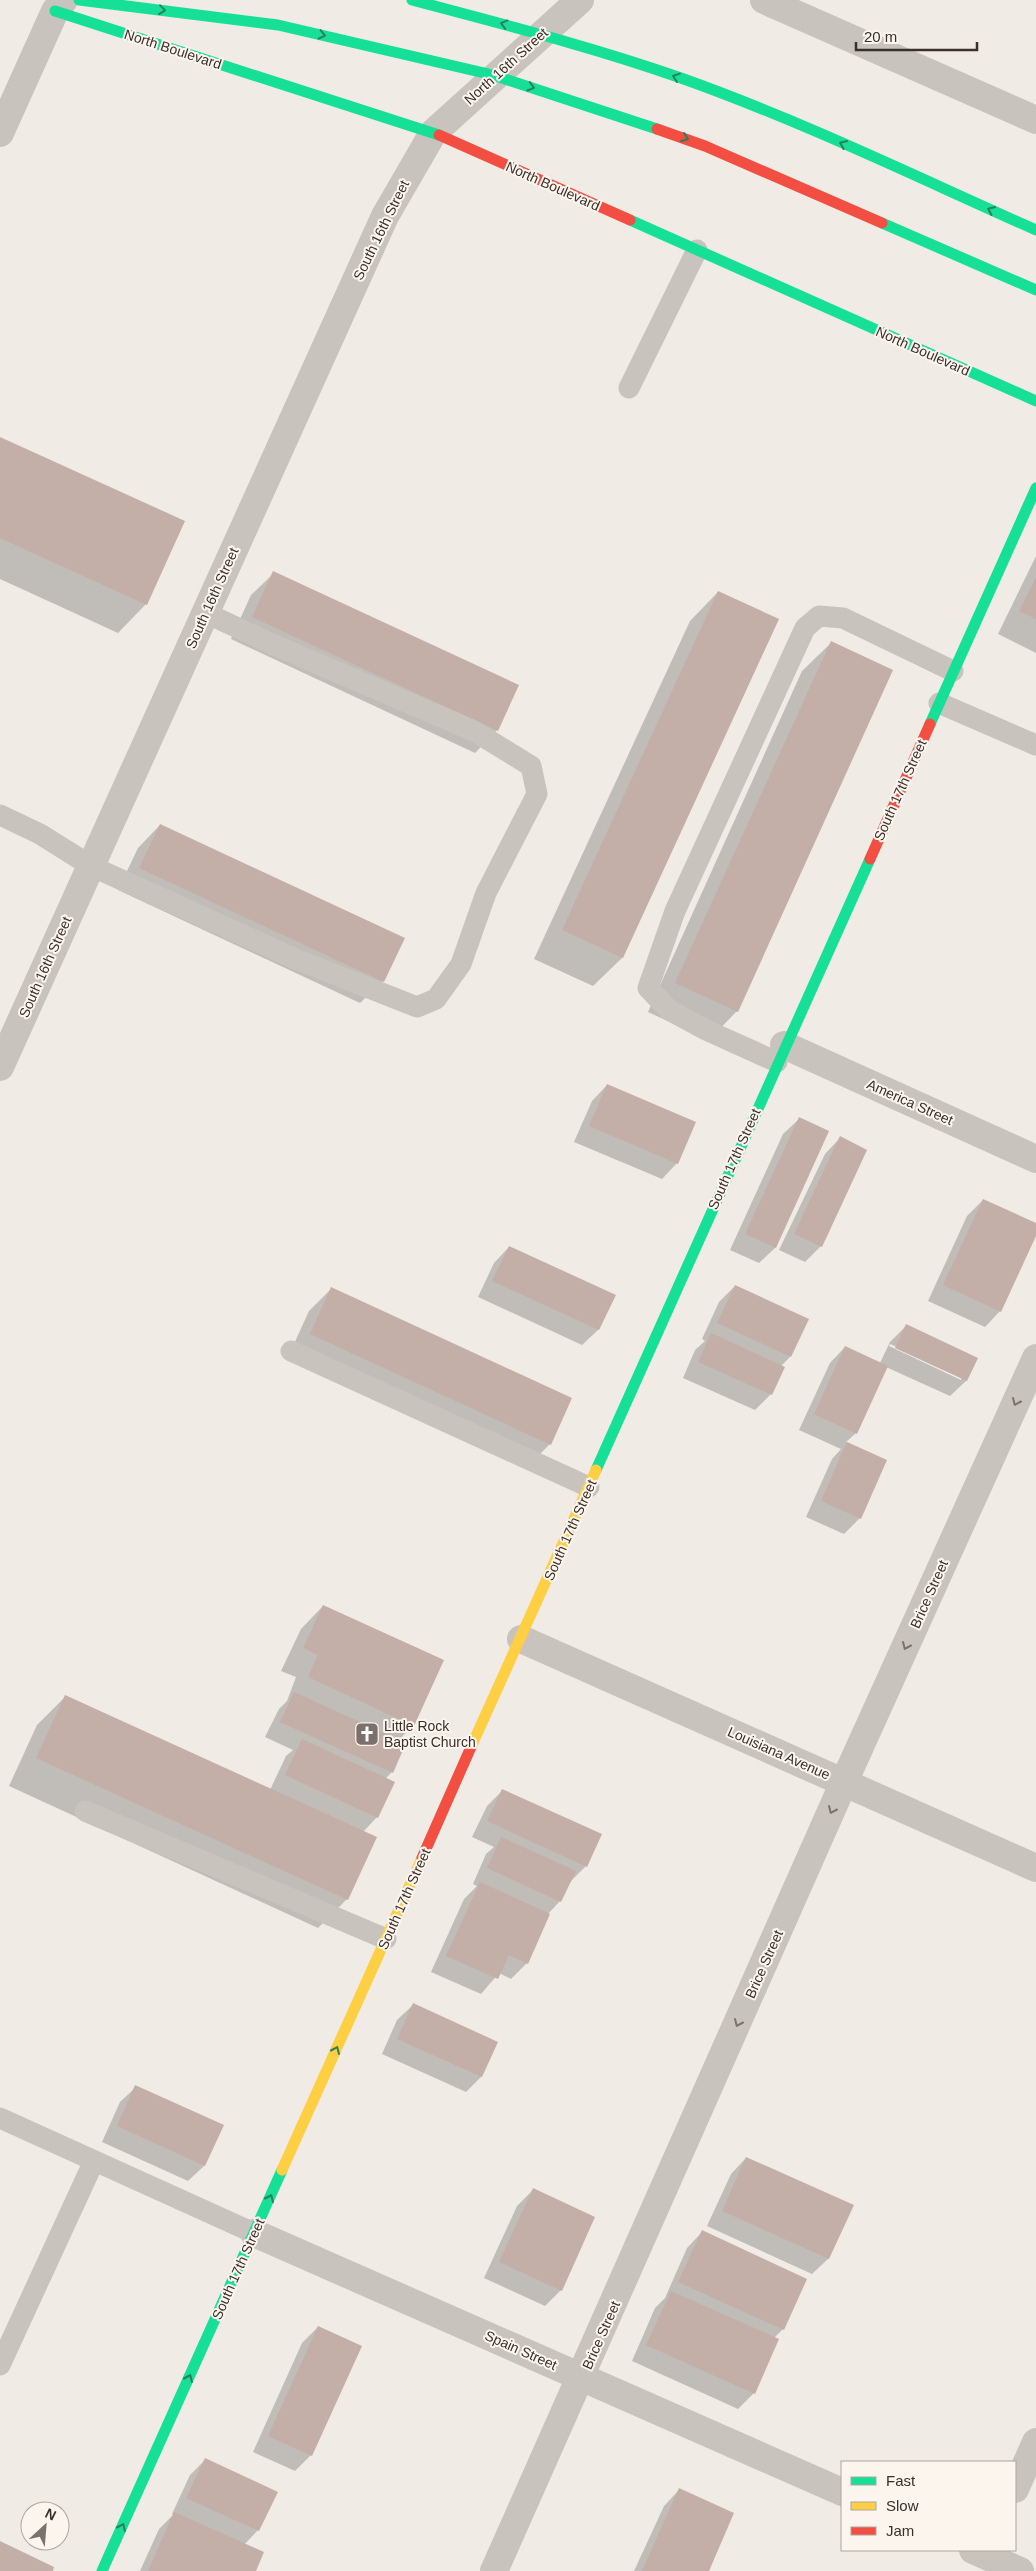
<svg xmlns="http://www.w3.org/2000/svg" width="1036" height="2571" viewBox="0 0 1036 2571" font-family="Arial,sans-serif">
	<rect width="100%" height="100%" fill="#f0ebe5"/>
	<g fill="#0003" fill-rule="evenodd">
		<path d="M0,439L146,604L118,633L0,579Z"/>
		<path d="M1036,556V653L998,634Z"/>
		<path d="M274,573L497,730L475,753L231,639L251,595Z"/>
		<path d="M718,592L778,620L622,958L593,986L534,959L690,621Z"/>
		<path d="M831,643L737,1011L709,1040L648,1012L802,671Z"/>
		<path d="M160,825L383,981L360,1003L118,890L138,848Z"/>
		<path d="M607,1085L677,1163L662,1179L574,1142L592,1101Z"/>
		<path d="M799,1119L828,1132L775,1248L759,1263L730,1250L783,1134Z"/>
		<path d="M840,1138L821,1246L805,1262L779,1250L825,1154Z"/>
		<path d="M983,1200L1036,1225V1233L1000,1311L985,1327L928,1301L967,1216Z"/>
		<path d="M509,1247L614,1296L598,1330L582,1345L478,1297L494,1263Z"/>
		<path d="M735,1286L790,1357L781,1366L771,1394L755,1410L683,1378L695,1350L705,1341L702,1339L719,1302Z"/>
		<path d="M331,1289L550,1444L527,1467L288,1357L309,1311Z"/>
		<path d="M906,1326L976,1359L966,1381L950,1396L886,1367L856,1433L846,1442L885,1460L860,1518L844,1534L806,1517L832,1459L841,1449L799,1430L830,1363L845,1347L880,1363L890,1342ZM890,1344L961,1377V1380L889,1346Z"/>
		<path d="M323,1606L413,1725L398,1741L392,1772L385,1779L377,1817L363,1832L347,1899L318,1928L9,1786L37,1725L66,1696L270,1790L286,1756L293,1750L265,1737L279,1709L287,1701L296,1677L281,1671L301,1629Z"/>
		<path d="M503,1790L586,1866L570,1882L560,1901L548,1914L527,1963L511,1979L499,1973L481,1994L431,1972L464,1899L477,1886L473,1884L486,1854L494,1847L472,1837L487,1806Z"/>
		<path d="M413,2005L497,2042L481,2077L466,2092L382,2054L397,2020Z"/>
		<path d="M136,2087L222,2126L204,2166L188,2181L102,2142L120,2102Z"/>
		<path d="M746,2158L852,2206L828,2259L812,2274L707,2226L731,2174Z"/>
		<path d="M533,2190L561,2290L545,2306L484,2278L517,2206Z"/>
		<path d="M702,2232L783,2329L774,2338L754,2393L738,2409L632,2361L655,2308L665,2298L687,2248Z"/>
		<path d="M318,2327L311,2455L295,2471L253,2452L302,2343Z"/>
		<path d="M205,2460L258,2530L244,2545L255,2571H140L159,2529L173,2515L172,2514L190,2475Z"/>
		<path d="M679,2490L707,2571H634L664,2506Z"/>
	</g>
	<g fill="#c3afa7">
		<path d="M0,437L185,521L147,605L0,538Z"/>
		<path d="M273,571L519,685L498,731L252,617Z"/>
		<path d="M1036,577V619L1019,611Z"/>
		<path d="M718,591L779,619L623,958L562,930Z"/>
		<path d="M831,641L893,670L738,1012L675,983Z"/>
		<path d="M160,824L405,938L384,982L139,868Z"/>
		<path d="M607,1084L696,1122L678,1164L589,1126Z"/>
		<path d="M799,1117L829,1131L776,1248L745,1234Z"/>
		<path d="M840,1136L867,1150L822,1247L794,1234Z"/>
		<path d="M983,1199L1036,1223V1236L1001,1312L943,1285Z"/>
		<path d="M509,1246L616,1295L599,1330L492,1281Z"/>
		<path d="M735,1285L809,1319L791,1357L717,1323Z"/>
		<path d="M331,1287L572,1398L551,1445L310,1334Z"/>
		<path d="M906,1324L978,1358L967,1381L895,1348Z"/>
		<path d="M711,1333L785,1367L772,1395L698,1362Z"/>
		<path d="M845,1346L888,1366L857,1434L814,1414Z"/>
		<path d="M847,1442L887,1460L861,1519L821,1501Z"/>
		<path d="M323,1605L444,1660L414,1726L308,1677L318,1655L303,1648Z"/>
		<path d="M294,1692L406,1743L393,1773L280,1722Z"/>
		<path d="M65,1695L377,1837L348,1900L36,1758Z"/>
		<path d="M302,1739L395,1782L378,1818L285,1775Z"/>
		<path d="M502,1789L602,1834L587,1867L487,1821Z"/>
		<path d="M501,1837L576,1871L561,1902L487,1868Z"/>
		<path d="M480,1882L550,1914L528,1964L509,1955L498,1979L446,1956Z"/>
		<path d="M413,2003L498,2042L482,2077L397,2039Z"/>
		<path d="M135,2085L224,2125L205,2166L117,2126Z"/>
		<path d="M746,2157L854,2205L829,2259L722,2211Z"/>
		<path d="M533,2188L595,2217L562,2291L499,2262Z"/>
		<path d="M702,2230L807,2279L784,2330L678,2282Z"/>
		<path d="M671,2291L779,2339L755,2394L646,2345Z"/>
		<path d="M318,2326L362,2346L312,2456L268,2436Z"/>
		<path d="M205,2458L278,2492L259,2531L186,2498Z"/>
		<path d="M679,2488L734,2513L709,2571H642Z"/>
		<path d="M174,2512L264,2552L256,2571H148Z"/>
		<path d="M0,2541L54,2567L53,2571H0Z"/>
	</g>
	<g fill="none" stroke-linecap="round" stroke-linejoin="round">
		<g stroke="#c9c3be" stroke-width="21">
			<path d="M629,388L697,250"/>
			<path d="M939,703L1036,745"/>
			<path d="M0,815L40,834L91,866L298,960L417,1007L436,999L461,964L486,893L537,794L531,766L474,731L272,644L206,613"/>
			<path d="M777,1062L706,1030L669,1010L648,988L675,911L805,628L819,616L843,618L953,671"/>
			<path d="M291,1351L589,1487"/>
			<path d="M85,1811L386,1939"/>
			<path d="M0,2118L254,2233"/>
			<path d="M0,2365L94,2161"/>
		</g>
		<g stroke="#c9c3be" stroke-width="28">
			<path d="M764,0L1036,120"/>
			<path d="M0,133L55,11L64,0"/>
			<path d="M784,1045L1036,1159"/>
			<path d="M0,1067L385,216L433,133L580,0"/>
			<path d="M521,1639L1036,1868"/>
			<path d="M254,2233L842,2492"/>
			<path d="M1015,2489L1036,2442"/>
			<path d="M973,2550L1020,2571"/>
			<path d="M494,2571L844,1782L1036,1358"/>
		</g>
		<g stroke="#16e098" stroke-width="11">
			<path d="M55,11L439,135"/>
			<path d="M630,220L1036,401"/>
			<path d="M930,724L1036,488"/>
			<path d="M596,1470L870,859"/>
			<path d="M102,2571L282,2170"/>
		</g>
		<g stroke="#ffcf43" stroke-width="11">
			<path d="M471,1747L596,1470"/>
			<path d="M282,2170L422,1858"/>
		</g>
		<g stroke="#f24e42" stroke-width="11">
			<path d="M439,135L630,220"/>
			<path d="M870,859L930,724"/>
			<path d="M422,1858L471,1747"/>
		</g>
		<g stroke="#16e098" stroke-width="11">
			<path d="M79,0L278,25L493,75L657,129"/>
			<path d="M412,0C502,24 593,47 681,78C802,121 919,178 1036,230"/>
			<path d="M882,223L1036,290"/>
		</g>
		<path stroke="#f24e42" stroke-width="11" d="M657,129L705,146L882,223"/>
	</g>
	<defs><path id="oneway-chevron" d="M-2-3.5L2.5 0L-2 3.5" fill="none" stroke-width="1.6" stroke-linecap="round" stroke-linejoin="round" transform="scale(1.25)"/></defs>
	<g stroke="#2a7f5c">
		<use href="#oneway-chevron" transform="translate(162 10) rotate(7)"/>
		<use href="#oneway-chevron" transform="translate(504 24) rotate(-165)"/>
		<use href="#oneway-chevron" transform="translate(322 35) rotate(13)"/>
		<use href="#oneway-chevron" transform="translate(676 77) rotate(-161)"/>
		<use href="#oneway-chevron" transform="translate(531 87) rotate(16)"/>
		<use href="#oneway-chevron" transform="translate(685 138) rotate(20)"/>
		<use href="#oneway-chevron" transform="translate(843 144) rotate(-157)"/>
		<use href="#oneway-chevron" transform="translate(991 210) rotate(-156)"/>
		<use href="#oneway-chevron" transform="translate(336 2050) rotate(-66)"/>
		<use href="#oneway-chevron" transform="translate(270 2198) rotate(-66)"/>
		<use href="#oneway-chevron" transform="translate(189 2378) rotate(-66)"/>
		<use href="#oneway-chevron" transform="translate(122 2527) rotate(-66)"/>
	</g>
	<g stroke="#7b726d">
		<use href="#oneway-chevron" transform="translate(1016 1402) rotate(114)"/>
		<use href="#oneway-chevron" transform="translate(906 1646) rotate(114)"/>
		<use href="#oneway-chevron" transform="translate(832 1810) rotate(114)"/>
		<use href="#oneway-chevron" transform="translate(738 2023) rotate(114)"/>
	</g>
	<defs>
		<g id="church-square" transform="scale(1.25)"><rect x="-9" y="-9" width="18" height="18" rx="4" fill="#7a716c" stroke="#fbf5ee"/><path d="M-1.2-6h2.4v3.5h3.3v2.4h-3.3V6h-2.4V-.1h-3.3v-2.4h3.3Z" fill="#fff"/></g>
	</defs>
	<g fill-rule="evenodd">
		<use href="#church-square" x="367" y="1734"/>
	</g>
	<g text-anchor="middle" stroke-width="4" stroke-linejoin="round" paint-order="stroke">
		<g font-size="14" fill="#3b302b" stroke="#fbf5ee">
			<text transform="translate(173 49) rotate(18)" y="5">North Boulevard</text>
			<text transform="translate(506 66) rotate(-42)" y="5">North 16th Street</text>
			<text transform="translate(553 186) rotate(24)" y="5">North Boulevard</text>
			<text transform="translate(381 230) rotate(-64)" y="5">South 16th Street</text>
			<text transform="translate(923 351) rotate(24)" y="5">North Boulevard</text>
			<text transform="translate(212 598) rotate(-66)" y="5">South 16th Street</text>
			<text transform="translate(900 790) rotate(-66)" y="5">South 17th Street</text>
			<text transform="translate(45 967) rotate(-66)" y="5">South 16th Street</text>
			<text transform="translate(910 1102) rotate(24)" y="5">America Street</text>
			<text transform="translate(734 1159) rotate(-66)" y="5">South 17th Street</text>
			<text transform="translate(570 1530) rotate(-66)" y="5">South 17th Street</text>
			<text transform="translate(929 1594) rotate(-66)" y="5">Brice Street</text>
			<text transform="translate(779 1753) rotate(24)" y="5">Louisiana Avenue</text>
			<text transform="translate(404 1899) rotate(-66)" y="5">South 17th Street</text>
			<text transform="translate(764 1964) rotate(-66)" y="5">Brice Street</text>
			<text transform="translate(238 2269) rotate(-66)" y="5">South 17th Street</text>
			<text transform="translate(601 2335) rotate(-66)" y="5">Brice Street</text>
			<text transform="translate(521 2350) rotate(24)" y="5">Spain Street</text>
		</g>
		<g font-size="14" fill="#3b302b" stroke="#fbf5ee" text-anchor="start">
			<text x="384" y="1731">Little Rock<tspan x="384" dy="16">Baptist Church</tspan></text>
		</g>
	</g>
	<rect x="841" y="2461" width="175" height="90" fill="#fbf5ee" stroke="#aea6a0"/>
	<rect x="851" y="2477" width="25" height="8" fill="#16e098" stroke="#aea6a0"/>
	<text x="886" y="2486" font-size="15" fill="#3b302b">Fast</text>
	<rect x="851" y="2502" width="25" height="8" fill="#ffcf43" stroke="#aea6a0"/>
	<text x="886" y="2511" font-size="15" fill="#3b302b">Slow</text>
	<rect x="851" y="2527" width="25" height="8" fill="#f24e42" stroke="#aea6a0"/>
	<text x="886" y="2536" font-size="15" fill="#3b302b">Jam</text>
	<g transform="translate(45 2526) rotate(26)"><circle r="24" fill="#fbf5ee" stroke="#aea6a0"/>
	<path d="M0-4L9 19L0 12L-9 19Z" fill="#7a716c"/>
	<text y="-8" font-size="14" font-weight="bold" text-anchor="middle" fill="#3b302b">N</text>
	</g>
	<path d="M856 42v8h121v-8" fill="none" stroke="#3b302b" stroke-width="2.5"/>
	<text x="864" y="42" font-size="15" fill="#3b302b" stroke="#fbf5ee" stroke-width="4" paint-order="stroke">20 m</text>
</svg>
